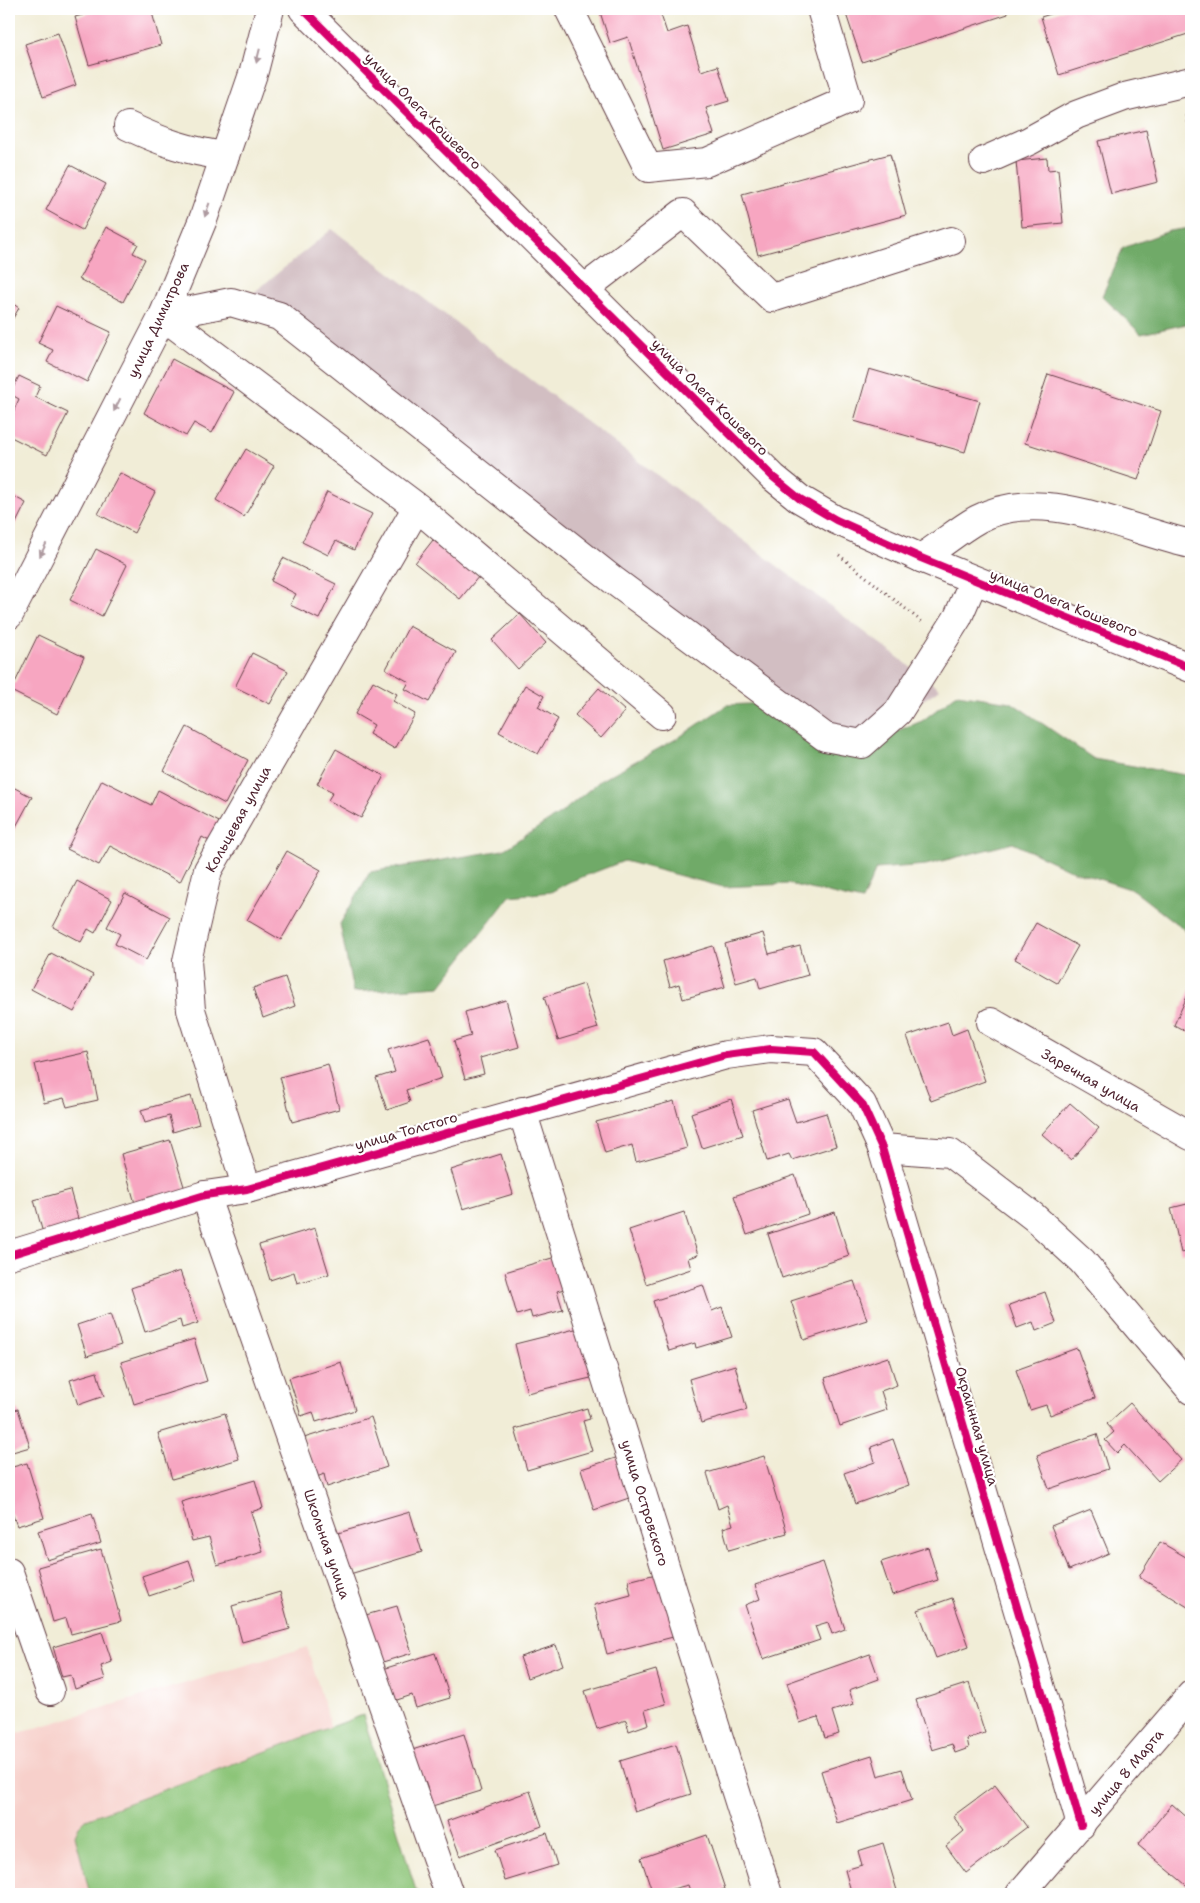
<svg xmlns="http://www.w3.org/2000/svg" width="1200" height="1903" viewBox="0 0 1200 1903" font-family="'Shantell Sans',sans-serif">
	<rect width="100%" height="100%" fill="#fff"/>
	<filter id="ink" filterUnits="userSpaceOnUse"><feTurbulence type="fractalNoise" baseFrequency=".02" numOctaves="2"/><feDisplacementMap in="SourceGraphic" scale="10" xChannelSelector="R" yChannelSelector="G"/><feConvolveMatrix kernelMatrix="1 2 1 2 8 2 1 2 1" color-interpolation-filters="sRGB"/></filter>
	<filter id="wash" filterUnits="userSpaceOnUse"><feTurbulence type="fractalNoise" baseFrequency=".0096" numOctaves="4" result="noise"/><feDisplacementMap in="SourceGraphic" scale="20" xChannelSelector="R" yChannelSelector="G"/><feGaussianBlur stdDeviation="1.12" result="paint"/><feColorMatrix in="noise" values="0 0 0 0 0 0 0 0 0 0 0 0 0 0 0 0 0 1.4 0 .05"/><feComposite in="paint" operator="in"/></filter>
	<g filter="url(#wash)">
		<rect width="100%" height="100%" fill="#f1edd7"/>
		<path fill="#f7d0cb" d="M307,1647L380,1894H9V1736Z"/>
		<path fill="#d2bec2" d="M332,229L940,689L846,751L247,298Z"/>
		<path fill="#8bc477" stroke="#6a7251" d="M363,1715L417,1894H90L75,1835L79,1826L86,1819Z"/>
		<g fill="#70aa68" stroke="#5d644a">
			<path d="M1191,228V323L1141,334L1102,296L1123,248L1169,231Z"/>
			<path d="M957,694L1011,702L1094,759L1191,776V935L1133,890L1068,869L1013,843L926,865L876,869L862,901L789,884L723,887L624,861L569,882L551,892L510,896L440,986L353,992L340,924L370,872L503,850L561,813L601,780L678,738L727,705L788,702L846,751L922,721Z"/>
		</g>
		<g id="blocks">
			<g fill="#f7a6c1">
				<path d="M105,9H151L161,45L89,65L75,17Z"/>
				<path d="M599,9H659L667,33L687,26L701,71L718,66L729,101L706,108L714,134L663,150L628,37L610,43Z"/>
				<path d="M851,9H1006L1008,14L862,62L845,11Z"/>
				<path d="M1066,9H1191V33L1059,75L1041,17Z"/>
				<path d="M58,33L76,85L43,97L25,44Z"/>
				<path d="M1191,114V138H1190L1186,115Z"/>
				<path d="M1146,130L1158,182L1111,194L1098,141Z"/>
				<path d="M890,154L906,215L758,255L742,194Z"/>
				<path d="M1047,158L1048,170L1058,169L1063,223L1022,227L1016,161Z"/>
				<path d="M70,165L106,184L82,230L46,210Z"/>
				<path d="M106,227L138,244L133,253L145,259L123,302L79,279Z"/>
				<path d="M9,301L19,308L9,325Z"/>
				<path d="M56,306L111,332L87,382L47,362L53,350L38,343Z"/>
				<path d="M172,359L234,392L212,433L194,423L186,436L144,413Z"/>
				<path d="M869,369L980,401L965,452L854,421Z"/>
				<path d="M1048,374L1161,411L1138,480L1025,443Z"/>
				<path d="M19,376L40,386L35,397L68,413L47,455L9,436V421L19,399L10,394Z"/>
				<path d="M246,449L274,466L244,517L216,500Z"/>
				<path d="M120,473L155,492L134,533L98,514Z"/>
				<path d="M327,492L372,514L354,550L336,541L328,555L302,542Z"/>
				<path d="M9,494L26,503L9,537Z"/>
				<path d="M433,540L479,576L460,599L415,563Z"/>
				<path d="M96,549L127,565L102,616L70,600Z"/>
				<path d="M283,558L336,584L319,619L290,605L296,594L271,581Z"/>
				<path d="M520,614L546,643L518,669L492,640Z"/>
				<path d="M409,626L456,652L429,702L405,689L409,682L386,669Z"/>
				<path d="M38,635L84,657L57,714L11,691Z"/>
				<path d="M252,653L288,671L270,704L235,687Z"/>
				<path d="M373,681L397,694L393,701L415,714L395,749L369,734L374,725L355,714Z"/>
				<path d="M525,685L544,696L538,707L558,719L538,754L499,732Z"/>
				<path d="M599,688L625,711L601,738L575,715Z"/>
				<path d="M187,727L248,760L225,804L164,771Z"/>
				<path d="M336,749L384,776L361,818L328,800L333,792L317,784Z"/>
				<path d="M102,780L151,805L158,790L223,824L213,843L202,837L180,882L110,846L99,865L67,849Z"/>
				<path d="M9,785L32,797L13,832L9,830Z"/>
				<path d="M287,851L321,870L281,940L247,920Z"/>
				<path d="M77,881L112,900L95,933L88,929L81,942L53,927Z"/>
				<path d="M125,893L170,917L146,960L115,944L120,934L107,927Z"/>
				<path d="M1036,923L1078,946L1057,983L1015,959Z"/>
				<path d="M763,933L769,954L800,946L808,975L760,989L757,977L736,983L725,944Z"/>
				<path d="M713,946L725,987L683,999L679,984L670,987L663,961Z"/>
				<path d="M51,953L93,975L74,1012L31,989Z"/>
				<path d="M285,977L295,1006L263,1018L253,988Z"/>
				<path d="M584,984L598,1028L558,1040L544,997Z"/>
				<path d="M1191,988V1034L1174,1025Z"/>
				<path d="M506,1000L519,1047L480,1058L484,1074L465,1079L454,1041L471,1036L465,1012Z"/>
				<path d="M948,1022L952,1035L967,1029L985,1081L931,1101L907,1036Z"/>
				<path d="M429,1037L442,1078L406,1090L410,1102L387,1110L376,1078L395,1072L388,1050Z"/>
				<path d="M88,1052L98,1100L67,1107L64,1098L44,1103L35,1064Z"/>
				<path d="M328,1064L339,1109L292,1122L280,1077Z"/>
				<path d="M191,1096L199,1124L173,1132L169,1116L145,1123L141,1110Z"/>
				<path d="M731,1099L743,1135L702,1148L691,1113Z"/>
				<path d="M788,1099L796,1122L826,1113L836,1146L792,1160L789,1154L767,1161L752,1110Z"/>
				<path d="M674,1101L687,1148L636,1162L632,1145L605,1153L596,1122Z"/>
				<path d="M1070,1103L1099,1128L1071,1160L1042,1134Z"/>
				<path d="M170,1140L186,1193L136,1207L121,1154Z"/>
				<path d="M501,1154L513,1194L463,1209L451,1170Z"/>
				<path d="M795,1175L808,1214L747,1235L734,1196Z"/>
				<path d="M70,1190L80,1226L44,1237L34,1200Z"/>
				<path d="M1191,1203V1251L1181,1253L1171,1208Z"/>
				<path d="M684,1212L698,1255L688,1258L691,1269L646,1284L629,1230Z"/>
				<path d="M835,1212L849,1256L782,1278L768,1234Z"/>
				<path d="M315,1228L329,1274L297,1283L294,1272L270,1280L259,1245Z"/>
				<path d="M562,1255L571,1287L557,1291L563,1310L532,1318L530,1311L517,1315L505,1272Z"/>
				<path d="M180,1271L198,1323L182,1328L180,1320L145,1332L131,1288Z"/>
				<path d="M854,1281L867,1320L804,1340L791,1301Z"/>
				<path d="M703,1285L712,1311L722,1307L732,1337L696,1348L695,1343L669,1351L653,1301Z"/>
				<path d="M1045,1292L1056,1323L1036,1331L1033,1322L1017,1328L1009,1305Z"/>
				<path d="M110,1314L121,1345L87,1356L77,1325Z"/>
				<path d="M583,1327L595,1377L527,1393L515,1344Z"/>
				<path d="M194,1339L207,1381L134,1404L121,1362Z"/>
				<path d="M1077,1348L1095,1398L1050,1415L1046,1405L1030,1410L1016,1370Z"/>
				<path d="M888,1357L897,1385L881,1391L887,1410L840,1426L825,1378Z"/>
				<path d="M341,1362L355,1410L316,1422L313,1412L301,1416L289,1378Z"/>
				<path d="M735,1365L747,1410L701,1423L689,1379Z"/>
				<path d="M97,1372L104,1396L78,1405L70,1380Z"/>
				<path d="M1130,1403L1181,1460L1158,1481L1125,1445L1117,1453L1105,1440L1114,1432L1107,1424Z"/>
				<path d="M587,1408L590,1419L583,1421L592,1451L527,1470L515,1429Z"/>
				<path d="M18,1409L30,1447L9,1453V1411Z"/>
				<path d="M225,1413L239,1459L172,1479L158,1433Z"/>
				<path d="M371,1417L387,1467L327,1487L324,1474L317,1477L304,1438Z"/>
				<path d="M1097,1434L1108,1469L1049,1489L1037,1455Z"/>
				<path d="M893,1439L909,1485L855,1504L844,1473L875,1462L871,1447Z"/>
				<path d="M625,1455L635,1488L627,1491L629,1498L594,1510L581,1469Z"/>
				<path d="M764,1456L787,1533L729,1550L723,1528L733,1525L727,1505L718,1509L707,1473Z"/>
				<path d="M27,1463L44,1518L17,1526L12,1513L9,1514V1468Z"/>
				<path d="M255,1480L263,1508L251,1512L263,1552L217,1565L209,1537L192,1541L181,1502Z"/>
				<path d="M1091,1510L1109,1553L1069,1570L1051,1526Z"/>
				<path d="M410,1512L422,1552L350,1574L338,1533Z"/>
				<path d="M92,1514L101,1543L47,1560L38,1531Z"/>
				<path d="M1160,1542L1191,1560V1609L1139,1577Z"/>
				<path d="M928,1547L938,1580L892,1595L881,1562Z"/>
				<path d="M101,1549L121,1621L71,1634L66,1618L53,1622L38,1567Z"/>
				<path d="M189,1560L196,1580L149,1596L142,1576Z"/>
				<path d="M823,1562L845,1629L832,1634L828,1622L815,1626L820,1640L763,1659L745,1605L760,1599L755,1585Z"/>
				<path d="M660,1573L677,1636L607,1654L594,1605L631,1595L628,1581Z"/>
				<path d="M280,1592L290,1629L242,1642L232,1606Z"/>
				<path d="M952,1598L969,1646L936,1658L918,1610Z"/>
				<path d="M397,1606L412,1653L373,1665L359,1617Z"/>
				<path d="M102,1632L112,1662L101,1666L105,1679L75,1689L71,1675L62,1677L53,1647Z"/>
				<path d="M556,1645L563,1665L527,1678L520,1657Z"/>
				<path d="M435,1653L450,1698L416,1708L412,1695L394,1701L383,1669Z"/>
				<path d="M870,1654L879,1679L849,1690L854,1704L832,1711L839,1734L825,1738L818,1717L800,1723L787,1683Z"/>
				<path d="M656,1670L666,1704L645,1710L649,1724L629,1731L626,1720L597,1729L585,1691Z"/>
				<path d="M969,1683L985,1733L967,1739L969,1748L955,1753L952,1744L932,1750L916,1700Z"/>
				<path d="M464,1734L481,1791L429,1807L412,1750Z"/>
				<path d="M676,1744L691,1794L635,1812L620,1761Z"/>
				<path d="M872,1755L878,1776L902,1769L912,1800L837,1823L821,1771Z"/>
				<path d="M995,1785L1027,1827L966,1873L946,1846L964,1831L953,1816Z"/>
				<path d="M530,1791L542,1826L460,1856L447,1821Z"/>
				<path d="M1172,1804L1191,1821V1889L1138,1845Z"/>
				<path d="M547,1833L557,1865L505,1881L495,1850Z"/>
				<path d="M707,1835L725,1889L710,1894H691L688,1885L653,1894L641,1858Z"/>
				<path d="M883,1843L898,1894H843L851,1891L845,1870L862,1865L858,1851Z"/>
			</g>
		</g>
	</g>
	<g filter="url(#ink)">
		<use href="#blocks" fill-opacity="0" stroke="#633e45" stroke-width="1"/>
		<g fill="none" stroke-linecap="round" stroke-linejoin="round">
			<g stroke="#633e45" stroke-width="30">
				<g id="minor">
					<path d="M303,9L773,477L800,499L836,520L921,558L1191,668"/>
					<path d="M569,9L648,168L707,162L848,100L821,9"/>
					<path d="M128,126C162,142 188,151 225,156"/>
					<path d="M984,161L1029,141L1076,115L1124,97L1191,81"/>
					<path d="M584,289L683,213L772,298L951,241"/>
					<path d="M163,316L231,302L279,316L613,580L825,737L862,744L898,712L958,617L974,580"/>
					<path d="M163,316L417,507L662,715"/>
					<path d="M921,558C940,546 958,530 978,519C1043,484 1125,530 1191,544"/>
					<path d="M9,615L163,316L204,217L254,71L270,9"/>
					<path d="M991,1022L1191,1136"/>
					<path d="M522,1111L768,1894"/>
					<path d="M882,1148L950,1153L1034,1217L1082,1261L1191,1390"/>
					<path d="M247,1189L191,1010L187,961L208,870L417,507"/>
					<path d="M205,1195L449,1894"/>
					<path d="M9,1255L205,1195L247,1189L726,1055L771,1049L814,1052L862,1104L882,1148L1081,1825"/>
					<path d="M9,1572L50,1691"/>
					<path d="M1020,1894L1191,1695"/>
				</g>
			</g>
			<path stroke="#633e45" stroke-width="3" stroke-dasharray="1 4" stroke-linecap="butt" d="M839,555L922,622"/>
			<use href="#minor" stroke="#fff" stroke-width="28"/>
			<g stroke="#fff" stroke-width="11">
				<g id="cycleway">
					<path d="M303,9L773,477L800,499L836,520L921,558L1191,668"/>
					<path d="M9,1255L205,1195L247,1189L726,1055L771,1049L814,1052L862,1104L882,1148L1081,1825"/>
				</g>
			</g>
			<use href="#cycleway" stroke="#d6006c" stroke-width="8"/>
		</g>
		<defs><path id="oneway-solid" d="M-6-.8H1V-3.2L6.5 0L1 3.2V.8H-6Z" transform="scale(1.25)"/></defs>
		<g fill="#ae9aa0">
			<use href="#oneway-solid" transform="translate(258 56) rotate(104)"/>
			<use href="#oneway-solid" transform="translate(207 210) rotate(109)"/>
			<use href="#oneway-solid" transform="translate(117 405) rotate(117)"/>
			<use href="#oneway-solid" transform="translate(43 550) rotate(117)"/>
		</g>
	</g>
	<g text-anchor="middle" stroke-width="4.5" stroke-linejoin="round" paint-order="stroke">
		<g font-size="14" fill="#4a1f2b" stroke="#fff">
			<text transform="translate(423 111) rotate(45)" y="5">улица Олега Кошевого</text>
			<text transform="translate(158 320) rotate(-65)" y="5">улица Димитрова</text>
			<text transform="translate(710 397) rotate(45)" y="5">улица Олега Кошевого</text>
			<text transform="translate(1064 603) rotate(22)" y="5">улица Олега Кошевого</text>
			<text transform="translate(238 819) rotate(-61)" y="5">Кольцевая улица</text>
			<text transform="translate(1091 1080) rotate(30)" y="5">Заречная улица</text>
			<text transform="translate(406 1131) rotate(-16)" y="5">улица Толстого</text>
			<text transform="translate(977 1426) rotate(74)" y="5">Окраинная улица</text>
			<text transform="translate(645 1503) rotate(73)" y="5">улица Островского</text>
			<text transform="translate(327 1544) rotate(71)" y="5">Школьная улица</text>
			<text transform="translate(1126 1772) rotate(-50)" y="5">улица 8 Марта</text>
		</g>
	</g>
	<rect width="1200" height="1903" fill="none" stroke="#fff" stroke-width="30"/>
</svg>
